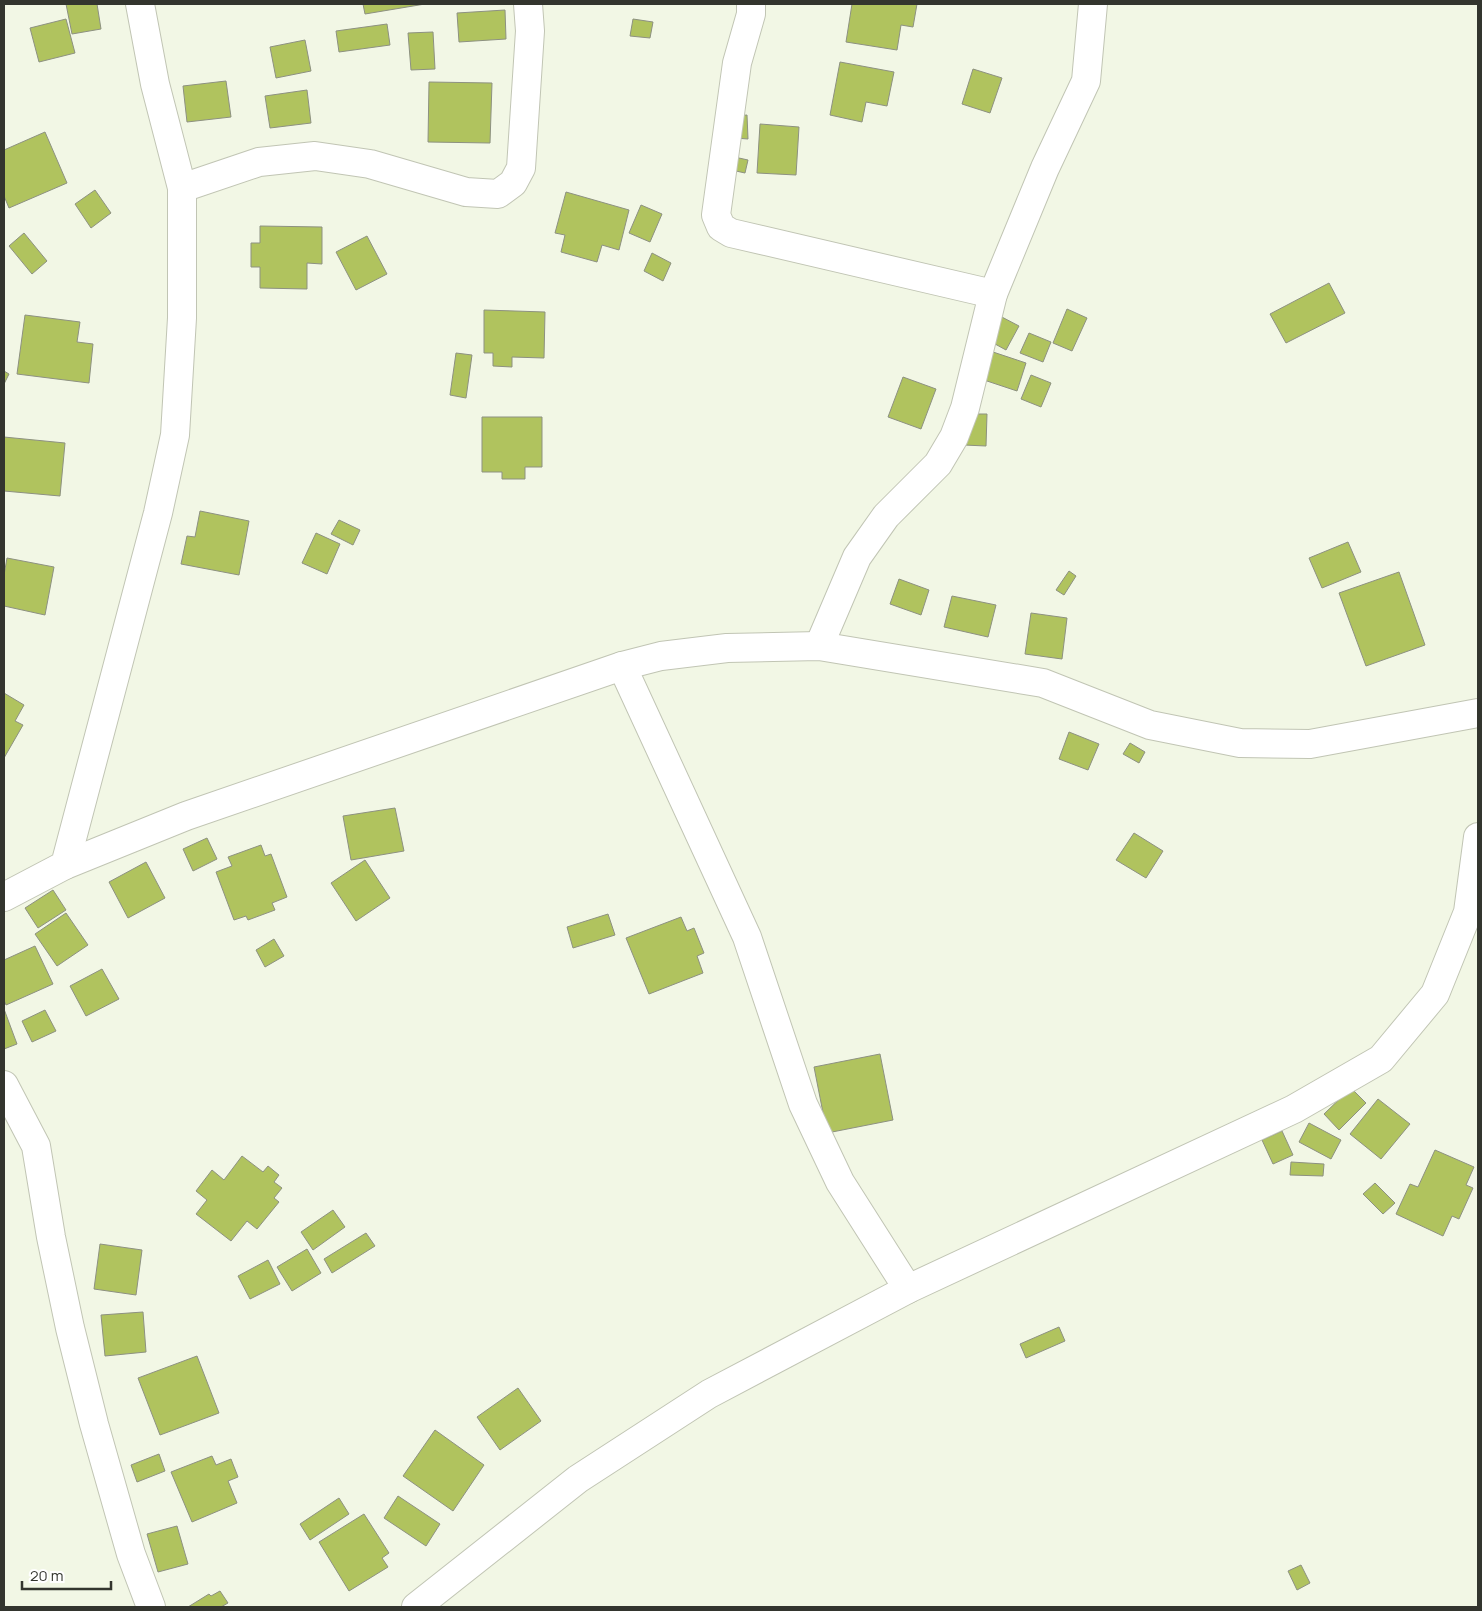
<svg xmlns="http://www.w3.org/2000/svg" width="1482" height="1611" viewBox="0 0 1482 1611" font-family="Manrope,sans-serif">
	<rect width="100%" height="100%" fill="#f2f7e5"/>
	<g fill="#b0c35e" stroke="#8d9181">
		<path d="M66,4H97L101,29L72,34Z"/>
		<path d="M363,4H425L365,14Z"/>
		<path d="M852,4H917L913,27L901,25L897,50L846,42Z"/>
		<path d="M505,10L506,39L459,42L457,13Z"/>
		<path d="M66,19L75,53L39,62L30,28Z"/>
		<path d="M633,19L653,22L650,38L630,36Z"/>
		<path d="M387,24L390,45L339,52L336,31Z"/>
		<path d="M433,32L435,69L411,70L408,33Z"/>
		<path d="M305,40L311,71L276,78L270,47Z"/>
		<path d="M840,62L894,72L887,106L866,102L862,122L830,115Z"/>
		<path d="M973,69L1002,78L990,113L962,104Z"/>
		<path d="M226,81L231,117L187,122L183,86Z"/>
		<path d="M429,82L492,83L490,143L428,142Z"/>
		<path d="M307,90L311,123L270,128L265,96Z"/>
		<path d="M747,115L748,139L735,138V116Z"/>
		<path d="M760,124L799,127L796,175L757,173Z"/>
		<path d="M45,132L67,183L9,208L4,196V150Z"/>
		<path d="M730,156L748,160L745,173L727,169Z"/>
		<path d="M95,190L111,213L91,228L75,204Z"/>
		<path d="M566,192L629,210L619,250L602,245L597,262L561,252L565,235L555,233Z"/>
		<path d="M641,205L662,214L650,242L629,233Z"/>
		<path d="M260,226L322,227V264L307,263V289L260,288V267H251V243H260Z"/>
		<path d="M24,233L47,261L32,274L9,246Z"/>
		<path d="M367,236L387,274L356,290L336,252Z"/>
		<path d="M652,253L671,263L663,281L644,271Z"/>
		<path d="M1329,283L1345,313L1286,343L1270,314Z"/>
		<path d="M1067,309L1087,318L1072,351L1053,343Z"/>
		<path d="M484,310L545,312L544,358L512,357V367L493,366V353H484Z"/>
		<path d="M25,315L80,322L77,342L93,344L89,383L17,374Z"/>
		<path d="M998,315L1019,326L1006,350L986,339Z"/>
		<path d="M1029,333L1051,342L1043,362L1020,353Z"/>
		<path d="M987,350L1026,363L1017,391L978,378Z"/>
		<path d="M456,353L472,355L466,398L450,395Z"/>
		<path d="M4,371L9,374L4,384Z"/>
		<path d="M1031,375L1051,383L1041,407L1021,399Z"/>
		<path d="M903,377L936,389L921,429L888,417Z"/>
		<path d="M964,414H987L986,446L964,445Z"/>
		<path d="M482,417H542V467H525V479H502V472H482Z"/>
		<path d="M4,437L65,443L60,496L4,491Z"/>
		<path d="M200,511L249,521L239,575L181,564L187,536L195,537Z"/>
		<path d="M339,520L360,530L353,545L331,534Z"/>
		<path d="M316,533L340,544L327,574L302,563Z"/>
		<path d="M1348,542L1361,572L1322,588L1309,558Z"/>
		<path d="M7,558L54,567L45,615L4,606V575Z"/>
		<path d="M1069,571L1076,576L1064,595L1056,590Z"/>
		<path d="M1399,572L1425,645L1366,666L1339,593Z"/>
		<path d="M899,579L929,590L921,615L890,604Z"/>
		<path d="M952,596L996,605L988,637L944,627Z"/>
		<path d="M1031,613L1067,618L1062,659L1025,654Z"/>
		<path d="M4,693L24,705L15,721L23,725L4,758Z"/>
		<path d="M1069,732L1099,744L1088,770L1059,759Z"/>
		<path d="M1130,743L1145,752L1139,763L1123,754Z"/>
		<path d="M395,808L404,851L351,860L343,816Z"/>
		<path d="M1134,833L1163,851L1146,878L1116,860Z"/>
		<path d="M207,838L217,859L193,871L183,849Z"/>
		<path d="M261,845L265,856L271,854L287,897L272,903L275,910L248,920L246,916L234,920L216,872L232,866L228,857Z"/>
		<path d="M365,860L390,898L356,921L331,883Z"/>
		<path d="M146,862L165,898L128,918L109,882Z"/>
		<path d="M53,890L66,910L38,928L25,908Z"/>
		<path d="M66,913L88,945L57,966L35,934Z"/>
		<path d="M608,914L615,935L573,948L567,927Z"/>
		<path d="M681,917L687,931L694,928L704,953L697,956L703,973L649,994L626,938Z"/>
		<path d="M274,939L284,956L265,967L256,950Z"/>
		<path d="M35,946L53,984L6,1005L4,1000V960Z"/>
		<path d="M102,969L119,999L86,1016L70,986Z"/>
		<path d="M4,1009L17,1044L4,1049Z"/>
		<path d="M45,1010L56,1031L32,1042L22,1021Z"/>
		<path d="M880,1054L893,1120L827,1133L814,1067Z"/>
		<path d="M1351,1088L1366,1103L1339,1130L1324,1114Z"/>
		<path d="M1378,1099L1410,1124L1381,1159L1350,1134Z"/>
		<path d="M1309,1123L1341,1140L1331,1159L1299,1142Z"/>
		<path d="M1282,1131L1293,1155L1273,1164L1262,1140Z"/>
		<path d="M1435,1150L1474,1167L1466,1185L1473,1188L1459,1219L1452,1216L1443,1236L1396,1214L1410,1184L1418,1187Z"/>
		<path d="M242,1156L263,1172L268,1166L279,1175L274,1182L282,1188L274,1198L279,1202L257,1229L247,1221L231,1241L196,1214L207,1200L196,1191L212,1170L224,1180Z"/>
		<path d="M1291,1162L1324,1164L1323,1176L1290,1175Z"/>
		<path d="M1375,1183L1395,1203L1383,1214L1363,1194Z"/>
		<path d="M333,1210L345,1227L313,1250L301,1232Z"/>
		<path d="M366,1233L375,1246L332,1273L324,1259Z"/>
		<path d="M100,1244L142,1250L136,1295L94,1289Z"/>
		<path d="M307,1249L321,1273L292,1291L277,1267Z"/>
		<path d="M268,1260L280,1284L250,1299L238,1276Z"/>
		<path d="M143,1312L146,1352L105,1356L101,1315Z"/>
		<path d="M1059,1327L1065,1341L1026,1358L1020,1344Z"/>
		<path d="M197,1356L219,1413L160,1435L138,1378Z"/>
		<path d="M518,1388L541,1421L500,1450L477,1417Z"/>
		<path d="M435,1430L484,1465L453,1511L403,1476Z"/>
		<path d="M159,1454L165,1471L137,1482L131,1465Z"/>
		<path d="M212,1456L216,1465L231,1459L238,1477L228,1481L237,1503L192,1522L171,1472Z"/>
		<path d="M398,1496L440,1524L426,1546L384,1518Z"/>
		<path d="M339,1498L349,1514L310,1540L300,1524Z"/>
		<path d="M364,1514L389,1553L382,1558L388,1567L349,1591L319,1542Z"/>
		<path d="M177,1526L188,1564L158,1572L147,1534Z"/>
		<path d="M1301,1565L1310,1583L1297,1590L1288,1571Z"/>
		<path d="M220,1591L228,1603L221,1607H188L209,1594L211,1596Z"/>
	</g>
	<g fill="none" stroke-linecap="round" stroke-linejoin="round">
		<g stroke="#c1c5b4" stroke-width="30">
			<g id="street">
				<path d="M751,4V14L737,63L716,215L721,227L731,233L993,294"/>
				<path d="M182,188L259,162L315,156L370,164L466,192L498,194L513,183L521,168L530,31L528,4"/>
				<path d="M819,646L857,557L886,516L938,464L954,437L965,408L993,294L1045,168L1086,81L1093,4"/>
				<path d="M622,666L747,937L803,1104L840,1182L908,1289"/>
				<path d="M65,865L186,816L622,666L661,656L727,648L819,646L1043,683L1150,725L1240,743L1310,744L1478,713"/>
				<path d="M4,897L65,865L158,513L175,435L182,318V188L155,84L140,4"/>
				<path d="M4,1085L36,1146L51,1237L70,1328L94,1424L131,1554L151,1607"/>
				<path d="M416,1607L578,1479L709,1394L908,1289L1294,1109L1381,1059L1435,994L1468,912L1478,837"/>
			</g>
		</g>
		<use href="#street" stroke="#fff" stroke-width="28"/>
	</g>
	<rect width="1482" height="1611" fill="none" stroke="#33352e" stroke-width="10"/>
	<path d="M22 1581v8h89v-8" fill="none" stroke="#33352e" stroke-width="2.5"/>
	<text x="30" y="1581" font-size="15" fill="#33352e" stroke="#ffffff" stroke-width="4" paint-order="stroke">20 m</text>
</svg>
